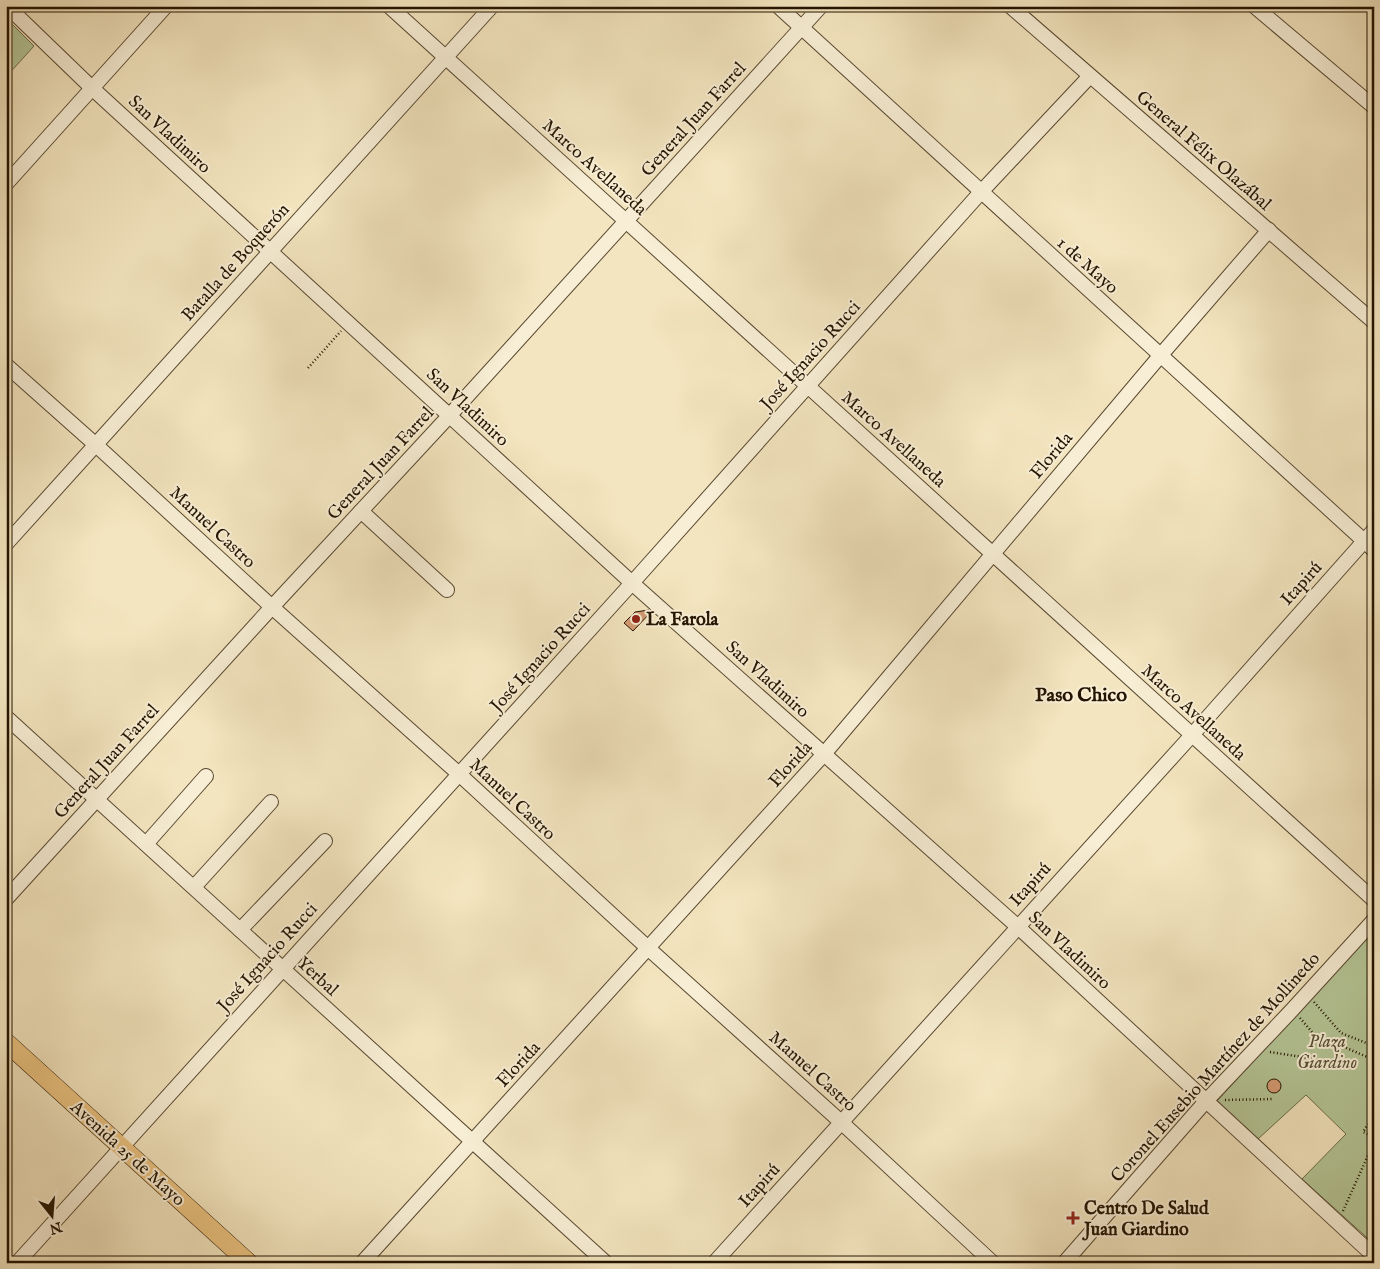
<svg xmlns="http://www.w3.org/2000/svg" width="1380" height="1269" viewBox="0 0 1380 1269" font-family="'IM FELL English',serif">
	<rect width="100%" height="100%" fill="#f3e5bf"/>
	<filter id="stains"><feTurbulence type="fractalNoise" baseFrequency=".004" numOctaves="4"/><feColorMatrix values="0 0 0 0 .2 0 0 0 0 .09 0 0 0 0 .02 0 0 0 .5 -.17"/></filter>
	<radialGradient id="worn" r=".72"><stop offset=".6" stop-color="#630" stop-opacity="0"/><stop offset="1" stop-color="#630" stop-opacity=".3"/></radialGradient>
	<g fill="#b5c697" stroke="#6c6d4c">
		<path d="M6,18L34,46L6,77Z"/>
		<path d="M1374,929V1244L1302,1179L1346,1134L1306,1095L1258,1139L1217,1101Z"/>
	</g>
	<g fill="#d49b73" stroke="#241401">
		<path d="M649,610L651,612L633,631L624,623L635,612Z"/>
		<circle cx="1274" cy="1086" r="7"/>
	</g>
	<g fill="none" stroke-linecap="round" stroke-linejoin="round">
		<g stroke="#584830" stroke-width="16">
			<g id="minor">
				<path d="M7,6L93,89L632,583L1017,926L1374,1256"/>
				<path d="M389,6L1374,900"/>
				<path d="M778,6L1374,550"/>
				<path d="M1010,6L1374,322"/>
				<path d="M1254,6L1374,107"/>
				<path d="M6,184L166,6"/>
				<path d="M6,365L96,445L272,607L459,774L649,949L841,1122L993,1263"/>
				<path d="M361,511L447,590"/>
				<path d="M6,544L492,6"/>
				<path d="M6,717L606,1263"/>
				<path d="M146,844L206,776"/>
				<path d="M194,887L271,802"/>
				<path d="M6,899L272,607L450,415L821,6"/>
				<path d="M240,930L325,841"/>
				<path d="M17,1263L632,583L981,192L1090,76"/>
				<path d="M362,1263L824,754L1160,356L1269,230"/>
				<path d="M714,1263L1192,735L1374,530"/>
				<path d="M1064,1263L1206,1101L1292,1010L1374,920"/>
			</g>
		</g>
		<g stroke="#241401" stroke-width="19">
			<path id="major" d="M6,1042L249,1263"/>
		</g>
		<g stroke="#241401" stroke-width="2.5" stroke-dasharray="1 2.5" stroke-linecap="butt">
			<path d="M308,368L341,331"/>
			<path d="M1314,1002L1341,1033L1374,1046"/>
			<path d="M1300,1018L1312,1032L1319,1036L1374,1060"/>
			<path d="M1270,1052L1315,1059"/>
			<path d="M1225,1100L1273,1099"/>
			<path d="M1374,1115L1363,1132L1374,1137"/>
			<path d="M1343,1211L1374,1142"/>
		</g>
		<use href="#minor" stroke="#f7eed5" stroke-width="14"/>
		<use href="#major" stroke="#eac280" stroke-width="18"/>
	</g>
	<g fill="#8f2418" stroke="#f7eed5" stroke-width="2">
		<circle cx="636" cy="619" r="5"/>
		<path d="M1070.5 1210.5h5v5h5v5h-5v5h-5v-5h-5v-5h5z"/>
	</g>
	<g text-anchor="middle" stroke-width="4" stroke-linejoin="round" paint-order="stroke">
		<g font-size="18" fill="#241401" stroke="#f7eed5">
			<text transform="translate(693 119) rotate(-48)" y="6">General Juan Farrel</text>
			<text transform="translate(170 134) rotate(43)" y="6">San Vladimiro</text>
			<text transform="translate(1204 150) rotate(41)" y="6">General Félix Olazábal</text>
			<text transform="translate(595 167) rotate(42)" y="6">Marco Avellaneda</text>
			<text transform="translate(235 262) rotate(-48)" y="6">Batalla de Boquerón</text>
			<text transform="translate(1088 265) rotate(42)" y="6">1 de Mayo</text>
			<text transform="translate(810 355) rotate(-48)" y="6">José Ignacio Rucci</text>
			<text transform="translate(468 407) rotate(43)" y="6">San Vladimiro</text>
			<text transform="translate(894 439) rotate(42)" y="6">Marco Avellaneda</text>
			<text transform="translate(1051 455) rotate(-50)" y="6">Florida</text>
			<text transform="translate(380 463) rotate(-47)" y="6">General Juan Farrel</text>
			<text transform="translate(213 527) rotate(43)" y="6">Manuel Castro</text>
			<text transform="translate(1301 583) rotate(-48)" y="6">Itapirú</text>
			<text transform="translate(540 657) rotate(-48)" y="6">José Ignacio Rucci</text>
			<text transform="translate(768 679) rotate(42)" y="6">San Vladimiro</text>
			<text transform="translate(1194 712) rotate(42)" y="6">Marco Avellaneda</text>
			<text transform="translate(106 761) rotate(-48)" y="6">General Juan Farrel</text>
			<text transform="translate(790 764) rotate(-48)" y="6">Florida</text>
			<text transform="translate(513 799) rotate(43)" y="6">Manuel Castro</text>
			<text transform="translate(1030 884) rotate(-48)" y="6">Itapirú</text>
			<text transform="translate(1070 950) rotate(43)" y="6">San Vladimiro</text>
			<text transform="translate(267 957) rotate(-48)" y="6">José Ignacio Rucci</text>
			<text transform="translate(318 976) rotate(42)" y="6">Yerbal</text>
			<text transform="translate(518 1064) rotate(-47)" y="6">Florida</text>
			<text transform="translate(1215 1067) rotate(-48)" y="6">Coronel Eusebio Martínez de Mollinedo</text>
			<text transform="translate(813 1071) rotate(42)" y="6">Manuel Castro</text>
			<text transform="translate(128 1153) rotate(42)" y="6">Avenida 25 de Mayo</text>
			<text transform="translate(759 1185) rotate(-48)" y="6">Itapirú</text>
		</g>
		<g font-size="18" font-weight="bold" fill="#241401" stroke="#f7eed5" text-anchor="start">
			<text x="646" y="625">La Farola</text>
			<text x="1084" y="1214">Centro De Salud<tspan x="1084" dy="21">Juan Giardino</tspan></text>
		</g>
		<g font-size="18" font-style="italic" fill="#575236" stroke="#f7eed5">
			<text x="1327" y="1047">Plaza<tspan x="1327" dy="21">Giardino</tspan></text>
		</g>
		<g font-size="20" font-weight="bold" fill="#241401" stroke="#f7eed5">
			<text x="1081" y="701">Paso Chico</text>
		</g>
	</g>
	<rect width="1380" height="1269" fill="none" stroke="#f3e5bf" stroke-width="25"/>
	<rect x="8" y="8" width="1365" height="1254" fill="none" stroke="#241401" stroke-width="2.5"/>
	<rect x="12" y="12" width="1355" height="1244" fill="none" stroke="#241401"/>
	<g transform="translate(52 1216) rotate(163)" stroke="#f7eed5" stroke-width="4" paint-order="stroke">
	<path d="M0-4L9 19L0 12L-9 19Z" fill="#241401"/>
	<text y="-8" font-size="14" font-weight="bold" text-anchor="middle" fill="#241401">N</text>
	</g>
	<rect width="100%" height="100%" filter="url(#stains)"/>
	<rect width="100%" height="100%" fill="url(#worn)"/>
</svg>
